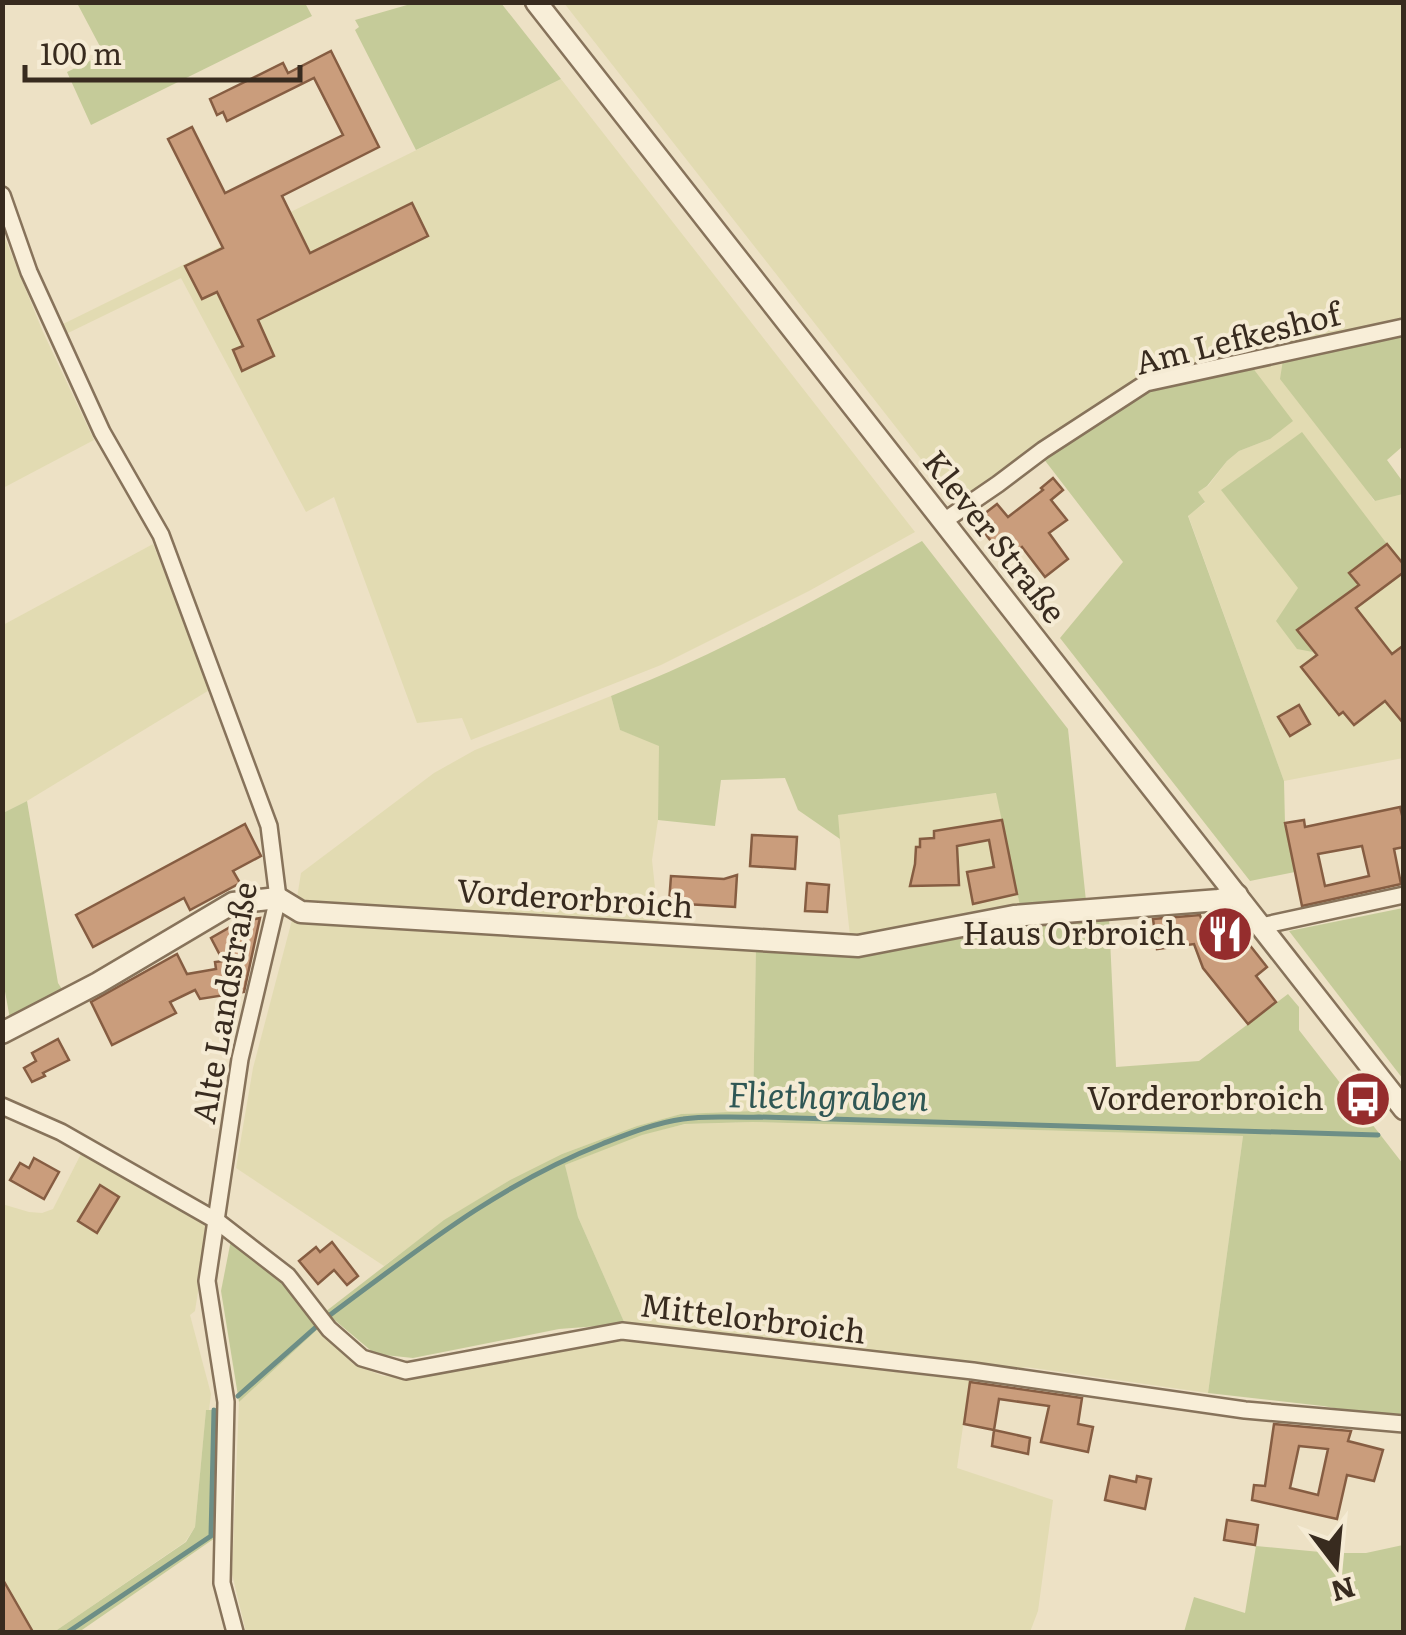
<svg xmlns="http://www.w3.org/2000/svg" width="1406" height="1635" viewBox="0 0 1406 1635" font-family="Literata,serif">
	<rect width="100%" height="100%" fill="#ede1c5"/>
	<g fill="#e2dbb2" fill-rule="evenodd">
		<path d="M564,3H1403V321L1138,377L1035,447L956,504Z"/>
		<path d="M561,79L915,532L809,591L661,665L471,740L462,718L417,723L334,497L306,512L181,278L66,334L61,325Z"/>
		<path d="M2,231L43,332L94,440L3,488Z"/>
		<path d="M1283,360L1374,501L1403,494V758L1284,781L1188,515L1205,503L1197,492L1208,486L1227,461L1239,451L1270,439L1252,367ZM1349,573L1357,586L1308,620L1305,626L1306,642L1312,650L1277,621L1298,589Z"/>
		<path d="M153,544L211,689L27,801L3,813V625Z"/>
		<path d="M611,696L620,730L660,745L658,820L652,860L659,925L296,904L301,873L434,773L475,750Z"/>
		<path d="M997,793L1020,906L919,927L850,936L837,815Z"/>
		<path d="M292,920L756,947L753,1111L681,1114L637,1126L562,1154L510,1180L445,1220L384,1266L236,1168L253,1068Z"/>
		<path d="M753,1122L1243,1136L1208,1393L1026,1367L1019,1369L949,1363L625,1324L578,1217L565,1165L642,1134L686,1124Z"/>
		<path d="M82,1152L208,1227L195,1311L190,1315L211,1394L209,1410L206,1411L195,1527L185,1542L54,1632H3L2,1204L29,1212L42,1213L53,1209Z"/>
		<path d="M319,1328L353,1364L383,1376L410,1377L548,1349L624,1339L937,1377L970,1378L957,1468L1053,1500L1038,1611L1030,1632H246L232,1574L239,1402Z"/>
	</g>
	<g fill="#c5cb99">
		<path d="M77,3H305L312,16L91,125L67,72L104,54Z"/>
		<path d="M414,3H501L561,79L416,150L355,30L359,27L355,20Z"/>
		<path d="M1403,335V446L1387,460L1403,482V494L1375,501L1280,379L1283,360Z"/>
		<path d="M1252,367L1293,421L1270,439L1239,451L1227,461L1207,486L1198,492L1205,502L1188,516L1284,781L1285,824L1295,872L1250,881L1060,638L1123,562L1043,458L1145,389Z"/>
		<path d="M1302,432L1387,544L1349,573L1358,585L1316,618L1309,620L1313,636L1306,642L1313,652L1297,649L1276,621L1298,588L1221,490Z"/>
		<path d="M922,541L1068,729L1086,901L1020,906L996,793L838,815L840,839L798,810L785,778L721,780L715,826L658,820L659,746L620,730L611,696C719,654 821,597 922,541Z"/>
		<path d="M27,801L58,983L65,994L10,1019L2,975L3,813Z"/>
		<path d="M1403,908H1404L1403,1079L1289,931Z"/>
		<path d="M1109,917L1116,1067L1199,1061L1288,994L1299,1007V1030L1403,1164V1418H1389L1323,1406L1208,1393L1243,1136L753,1122L685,1124L642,1135L565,1165L578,1217L625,1324L559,1329L413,1358L375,1354L325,1312L444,1220L510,1180L562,1154L637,1126L681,1114L753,1111L756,947L1023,922Z"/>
		<path d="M231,1240L280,1279L319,1328L239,1402L221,1291Z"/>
		<path d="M206,1410H220L215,1538L79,1632H54L186,1542L195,1527Z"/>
		<path d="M1403,1545V1632H1184L1194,1597L1245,1613L1256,1546L1331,1553H1366Z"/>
	</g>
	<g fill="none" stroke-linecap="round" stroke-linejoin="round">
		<g stroke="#6d8e86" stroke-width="5">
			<path d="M330,1315C419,1249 498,1185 602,1144C628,1134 655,1123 683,1119C707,1115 734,1118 759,1117L1378,1135"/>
			<path d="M238,1396L316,1327"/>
			<path d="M68,1632L211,1536L214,1410"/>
		</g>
	</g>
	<g fill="#ca9d7c" stroke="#865d42" stroke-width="2.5" fill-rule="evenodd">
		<path d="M331,51L379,147L282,196L310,253L412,203L428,236L258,320L274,356L242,371L233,350L243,346L217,292L202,299L185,266L223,248L168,139L192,127L225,193L343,135L314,78L227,121L223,112L217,115L210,99L283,63L288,73Z"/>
		<path d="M1053,478L1063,490L1051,500L1067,520L1049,533L1068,559L1045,577L1022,547L1006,560L975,521L997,504L1008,517L1043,490L1041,488Z"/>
		<path d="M1387,544L1404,565V572L1356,608L1392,654L1404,645V724L1385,701L1354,725L1343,712L1339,715L1301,667L1317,655L1297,630L1359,585L1349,573Z"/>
		<path d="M1299,705L1310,724L1290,736L1278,717Z"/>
		<path d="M1400,807L1404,823V847L1394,849L1401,884L1302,906L1285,823L1304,820L1305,827ZM1362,846L1369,876L1325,886L1318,854Z"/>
		<path d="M1002,820L1017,894L973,904L967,872L994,867L989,840L957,846L959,885L910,886L915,864L916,847H920V839L934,838V831Z"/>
		<path d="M245,824L261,856L233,871L240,883L190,910L184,898L93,947L76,915Z"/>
		<path d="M752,835L797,837L795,869L750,866Z"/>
		<path d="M737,875L735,907L669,903L671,876L724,879Z"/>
		<path d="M807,883L829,885L827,912L805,911Z"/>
		<path d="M1200,915L1205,932L1226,915L1267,967L1256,976L1276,1002L1248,1024L1203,968L1194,944L1157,949L1153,919Z"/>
		<path d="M260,918L244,992L200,999L195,990L170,1002L176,1013L112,1045L91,1002L177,954L187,974L216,969L215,962L223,961L211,938L239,922Z"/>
		<path d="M58,1039L69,1060L43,1073L45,1076L32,1082L24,1068L36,1061L32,1053Z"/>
		<path d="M34,1158L59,1172L44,1199L10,1180L20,1163L29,1168Z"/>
		<path d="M100,1185L119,1197L97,1233L78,1221Z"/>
		<path d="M332,1242L358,1276L347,1285L334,1270L318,1284L299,1261L316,1247L320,1252Z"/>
		<path d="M970,1382L1082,1398L1078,1424L1093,1427L1088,1452L1041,1442L1049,1406L999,1399L994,1430L1030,1438L1028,1454L992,1446L994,1430L964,1424Z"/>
		<path d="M1274,1424L1351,1431L1348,1441L1383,1450L1374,1481L1347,1475L1337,1519L1252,1500L1254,1485L1265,1486ZM1299,1446L1328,1449L1318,1495L1290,1488Z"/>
		<path d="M1110,1476L1136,1482L1137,1476L1151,1479L1145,1509L1105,1500Z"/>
		<path d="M1227,1520L1258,1525L1255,1545L1224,1540Z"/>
		<path d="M2,1578L33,1632H2Z"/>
	</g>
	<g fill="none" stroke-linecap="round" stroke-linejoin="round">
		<g stroke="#87735b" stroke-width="20">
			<g id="minor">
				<path d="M2,195L29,272L102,432L161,535L269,826L278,898L240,1059L207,1281L226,1402L222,1583L235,1632"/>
				<path d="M944,521L998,484L1043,450L1146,383L1404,327"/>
				<path d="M1261,926L1404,895"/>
				<path d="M2,1106L61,1132L217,1221L288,1276L329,1329L362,1358L406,1371L622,1331L973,1371L1245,1410L1404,1424"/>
			</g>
		</g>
		<g stroke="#87735b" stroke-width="25">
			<g id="tertiary">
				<path d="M536,2L1404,1109"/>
				<path d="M2,1033L98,983L233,903L278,898L301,912L858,946L1014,916L1219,900L1237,895"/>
			</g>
		</g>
		<use href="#minor" stroke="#f8eed8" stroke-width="15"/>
		<use href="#tertiary" stroke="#f8eed8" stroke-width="20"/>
	</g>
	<defs>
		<g id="restaurant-disc" transform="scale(2.875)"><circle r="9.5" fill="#952d2d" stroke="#f5ebd4"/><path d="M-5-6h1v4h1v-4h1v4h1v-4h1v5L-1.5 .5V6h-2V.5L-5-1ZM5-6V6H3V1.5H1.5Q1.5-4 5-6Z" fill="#fff"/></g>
		<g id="bus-disc" transform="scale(2.875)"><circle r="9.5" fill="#952d2d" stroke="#f5ebd4"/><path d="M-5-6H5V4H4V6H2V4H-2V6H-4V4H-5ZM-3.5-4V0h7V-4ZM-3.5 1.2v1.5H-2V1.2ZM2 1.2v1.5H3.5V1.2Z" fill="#fff"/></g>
	</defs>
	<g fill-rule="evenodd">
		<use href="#restaurant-disc" x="1225" y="934"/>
		<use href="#bus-disc" x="1363" y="1099"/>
	</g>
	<g text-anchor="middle" stroke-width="8" stroke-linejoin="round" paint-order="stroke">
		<g font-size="32" fill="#382b1f" stroke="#f5ebd4">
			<text transform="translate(1238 339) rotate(-14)" y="11">Am Lefkeshof</text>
			<text transform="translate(994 537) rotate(52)" y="11">Klever Straße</text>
			<text transform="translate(575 899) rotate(4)" y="11">Vorderorbroich</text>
			<text transform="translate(225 1003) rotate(-80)" y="11">Alte Landstraße</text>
			<text transform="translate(753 1319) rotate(7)" y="11">Mittelorbroich</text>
		</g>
		<g font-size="32" fill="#382b1f" stroke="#f5ebd4" text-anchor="end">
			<text x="1186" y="945">Haus Orbroich</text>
			<text x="1324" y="1110">Vorderorbroich</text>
		</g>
		<g font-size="35" font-style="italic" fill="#2f5755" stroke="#f5ebd4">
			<text transform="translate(828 1097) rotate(1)" y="12">Fliethgraben</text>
		</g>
	</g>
	<rect width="1406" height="1635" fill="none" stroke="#382b1f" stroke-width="10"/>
	<g transform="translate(1336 1565) rotate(164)" stroke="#f5ebd4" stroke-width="8" paint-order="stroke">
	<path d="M0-8L18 38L0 25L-18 38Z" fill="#382b1f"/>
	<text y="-15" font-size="28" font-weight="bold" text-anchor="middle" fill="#382b1f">N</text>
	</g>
	<path d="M25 65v15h275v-15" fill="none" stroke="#382b1f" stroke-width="5"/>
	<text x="40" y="65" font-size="30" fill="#382b1f" stroke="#f5ebd4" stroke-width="8" paint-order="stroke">100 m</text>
</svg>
